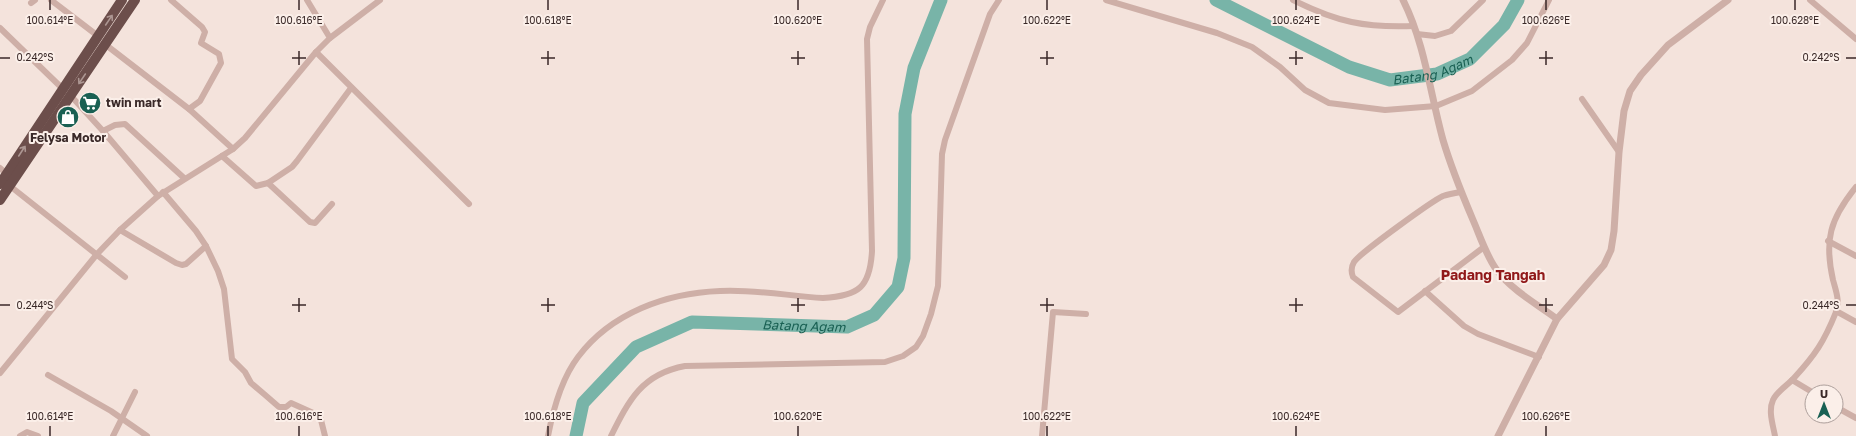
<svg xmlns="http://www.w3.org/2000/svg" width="1856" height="436" viewBox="0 0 1856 436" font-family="'Golos Text',sans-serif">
	<rect width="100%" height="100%" fill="#f4e3dc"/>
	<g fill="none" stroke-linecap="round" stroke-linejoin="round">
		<g stroke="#78b4a8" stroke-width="13">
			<path id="s1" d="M1216,0L1349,67L1390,80L1437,74L1470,59L1504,25L1518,0"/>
			<path id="s2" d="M576,436L583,403L636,347L692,322L847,327L874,315L898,287L904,258L905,114L914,68L941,0"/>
		</g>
		<g stroke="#ceafa7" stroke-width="6">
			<path d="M51,0L98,36"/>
			<path d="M171,0L202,27L205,32L201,43L219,54L221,63L200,101L189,109"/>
			<path d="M1106,0L1217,33L1252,47L1280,67L1305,90L1329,103L1385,110L1436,106L1472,91L1512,60L1527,43L1549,0"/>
			<path d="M1293,0C1337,22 1365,28 1414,26"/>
			<path d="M1810,0L1856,39"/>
			<path d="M31,3L35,0"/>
			<path d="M0,28L63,89"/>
			<path d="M1417,34L1435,36L1451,31L1483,0"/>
			<path d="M330,38L380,0"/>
			<path d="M106,45L189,109L233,149"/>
			<path d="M316,52L469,204"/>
			<path d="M71,96L103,131L158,196"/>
			<path d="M1582,99L1619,152"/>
			<path d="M103,131L115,125L125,124L184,178"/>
			<path d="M222,156L256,186L268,183L292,167L297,161L351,88"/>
			<path d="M0,168L7,174"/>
			<path d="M268,183L310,222L315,223L332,204"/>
			<path d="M10,186L125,277"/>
			<path d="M1461,192C1455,193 1449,194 1443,196C1432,201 1360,253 1354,262C1351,267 1351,272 1353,277L1398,312L1484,247"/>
			<path d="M120,230L176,263L182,265L186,264L206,246L196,231L163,192"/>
			<path d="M1828,241L1856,256"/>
			<path d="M206,246L218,271L224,289L232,359L245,372L251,383L264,394L279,407H286L291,403L320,416L325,436"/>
			<path d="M1425,291L1464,326L1478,334L1539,357"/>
			<path d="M1836,311L1856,322"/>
			<path d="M0,373L97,254L120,230L158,196L233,149L245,138L316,52L330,38L307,0"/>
			<path d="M48,375L111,411L147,436"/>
			<path d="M1792,380L1812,392"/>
			<path d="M1836,407L1856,418"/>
			<path d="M20,436L27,432L38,436"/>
			<path d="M113,436L135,392"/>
			<path d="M548,436C553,410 562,378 578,357C611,313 666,293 720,291C754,289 789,296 823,298C859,296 870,287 872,251L867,39L870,27L883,0"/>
			<path d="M611,436C629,400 642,374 685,366L885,362L903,356L916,347L923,336L931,314L938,286L942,154L945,140L990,14L999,0"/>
			<path d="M1042,436L1053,312L1086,314"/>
			<path d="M1775,436C1773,425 1768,411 1773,400C1776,392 1788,385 1794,378C1815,355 1824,342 1836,312C1840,301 1836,291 1833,280C1824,240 1830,219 1856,187"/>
		</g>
		<g stroke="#ceafa7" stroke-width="7">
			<path d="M1403,0C1425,44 1430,93 1443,140C1451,167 1462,194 1473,220C1480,236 1486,255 1496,269C1511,290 1537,304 1557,319"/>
			<path d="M1498,436L1557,319L1604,265L1611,250L1614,231L1619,152L1624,111L1630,91L1641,75L1668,45L1728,0"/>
		</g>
		<g stroke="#6c4e4b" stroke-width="10">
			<path d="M0,184L122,0"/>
			<path d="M0,200L135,0"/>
		</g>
	</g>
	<defs><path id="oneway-shaft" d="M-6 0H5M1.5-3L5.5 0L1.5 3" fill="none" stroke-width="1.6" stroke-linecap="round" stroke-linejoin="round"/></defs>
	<g stroke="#ac9692">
		<use href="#oneway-shaft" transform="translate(109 20) rotate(-56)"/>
		<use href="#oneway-shaft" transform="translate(82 79) rotate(124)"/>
		<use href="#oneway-shaft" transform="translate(22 151) rotate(-57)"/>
	</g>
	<path fill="none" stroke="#3a2928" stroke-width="1.5" d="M50,0V10M299,0V10M548,0V10M798,0V10M1047,0V10M1296,0V10M1546,0V10M1795,0V10M299,51V65M548,51V65M798,51V65M1047,51V65M1296,51V65M1546,51V65M0,58H10M292,58H306M541,58H555M791,58H805M1040,58H1054M1289,58H1303M1539,58H1553M1846,58H1856M299,298V312M548,298V312M798,298V312M1047,298V312M1296,298V312M1546,298V312M0,305H10M292,305H306M541,305H555M791,305H805M1040,305H1054M1289,305H1303M1539,305H1553M1846,305H1856M50,426V436M299,426V436M548,426V436M798,426V436M1047,426V436M1296,426V436M1546,426V436"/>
	<defs>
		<g id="supermarket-disc" transform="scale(1.15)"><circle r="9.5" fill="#196053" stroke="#fbefe9"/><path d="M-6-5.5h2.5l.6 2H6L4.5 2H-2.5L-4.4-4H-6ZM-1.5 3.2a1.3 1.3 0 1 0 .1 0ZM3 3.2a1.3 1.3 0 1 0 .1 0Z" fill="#fff"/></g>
		<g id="shop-disc" transform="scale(1.15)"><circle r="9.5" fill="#196053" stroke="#fbefe9"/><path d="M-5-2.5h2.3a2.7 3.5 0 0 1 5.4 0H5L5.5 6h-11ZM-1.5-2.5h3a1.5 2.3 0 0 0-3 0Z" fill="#fff"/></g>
	</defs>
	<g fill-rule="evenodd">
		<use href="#supermarket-disc" x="90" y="103"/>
		<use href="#shop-disc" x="68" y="117"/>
	</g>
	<g text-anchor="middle" stroke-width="4" stroke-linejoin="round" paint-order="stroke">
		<g font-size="12" font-weight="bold" fill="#3a2928" stroke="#fbefe9" text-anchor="start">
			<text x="106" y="107">twin mart</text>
			<text x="68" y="142" text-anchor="middle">Felysa Motor</text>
		</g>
		<g font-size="13" font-style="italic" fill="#196053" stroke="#fbefe9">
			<text dy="5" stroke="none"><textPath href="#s1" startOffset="236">Batang Agam</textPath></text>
			<text dy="5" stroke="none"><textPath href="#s2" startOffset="284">Batang Agam</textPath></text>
		</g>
		<g font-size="14" font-weight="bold" fill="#91191a" stroke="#fbefe9">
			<text x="1493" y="280">Padang Tangah</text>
		</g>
	</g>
	<g font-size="10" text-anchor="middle" fill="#3a2928" stroke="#fbefe9" stroke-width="4" stroke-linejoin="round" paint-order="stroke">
		<text x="50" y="24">100.614°E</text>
		<text x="299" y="24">100.616°E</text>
		<text x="548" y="24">100.618°E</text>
		<text x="798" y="24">100.620°E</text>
		<text x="1047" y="24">100.622°E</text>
		<text x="1296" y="24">100.624°E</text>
		<text x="1546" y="24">100.626°E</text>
		<text x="1795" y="24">100.628°E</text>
		<text x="35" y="61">0.242°S</text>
		<text x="1821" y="61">0.242°S</text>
		<text x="35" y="309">0.244°S</text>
		<text x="1821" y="309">0.244°S</text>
		<text x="50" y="420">100.614°E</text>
		<text x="299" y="420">100.616°E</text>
		<text x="548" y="420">100.618°E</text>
		<text x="798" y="420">100.620°E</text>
		<text x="1047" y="420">100.622°E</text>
		<text x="1296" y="420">100.624°E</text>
		<text x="1546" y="420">100.626°E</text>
	</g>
	<g transform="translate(1824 404)"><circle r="19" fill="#fbefe9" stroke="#aea09c"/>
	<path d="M0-3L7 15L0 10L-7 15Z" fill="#196053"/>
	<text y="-6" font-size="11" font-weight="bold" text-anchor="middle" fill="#3a2928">U</text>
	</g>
</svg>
